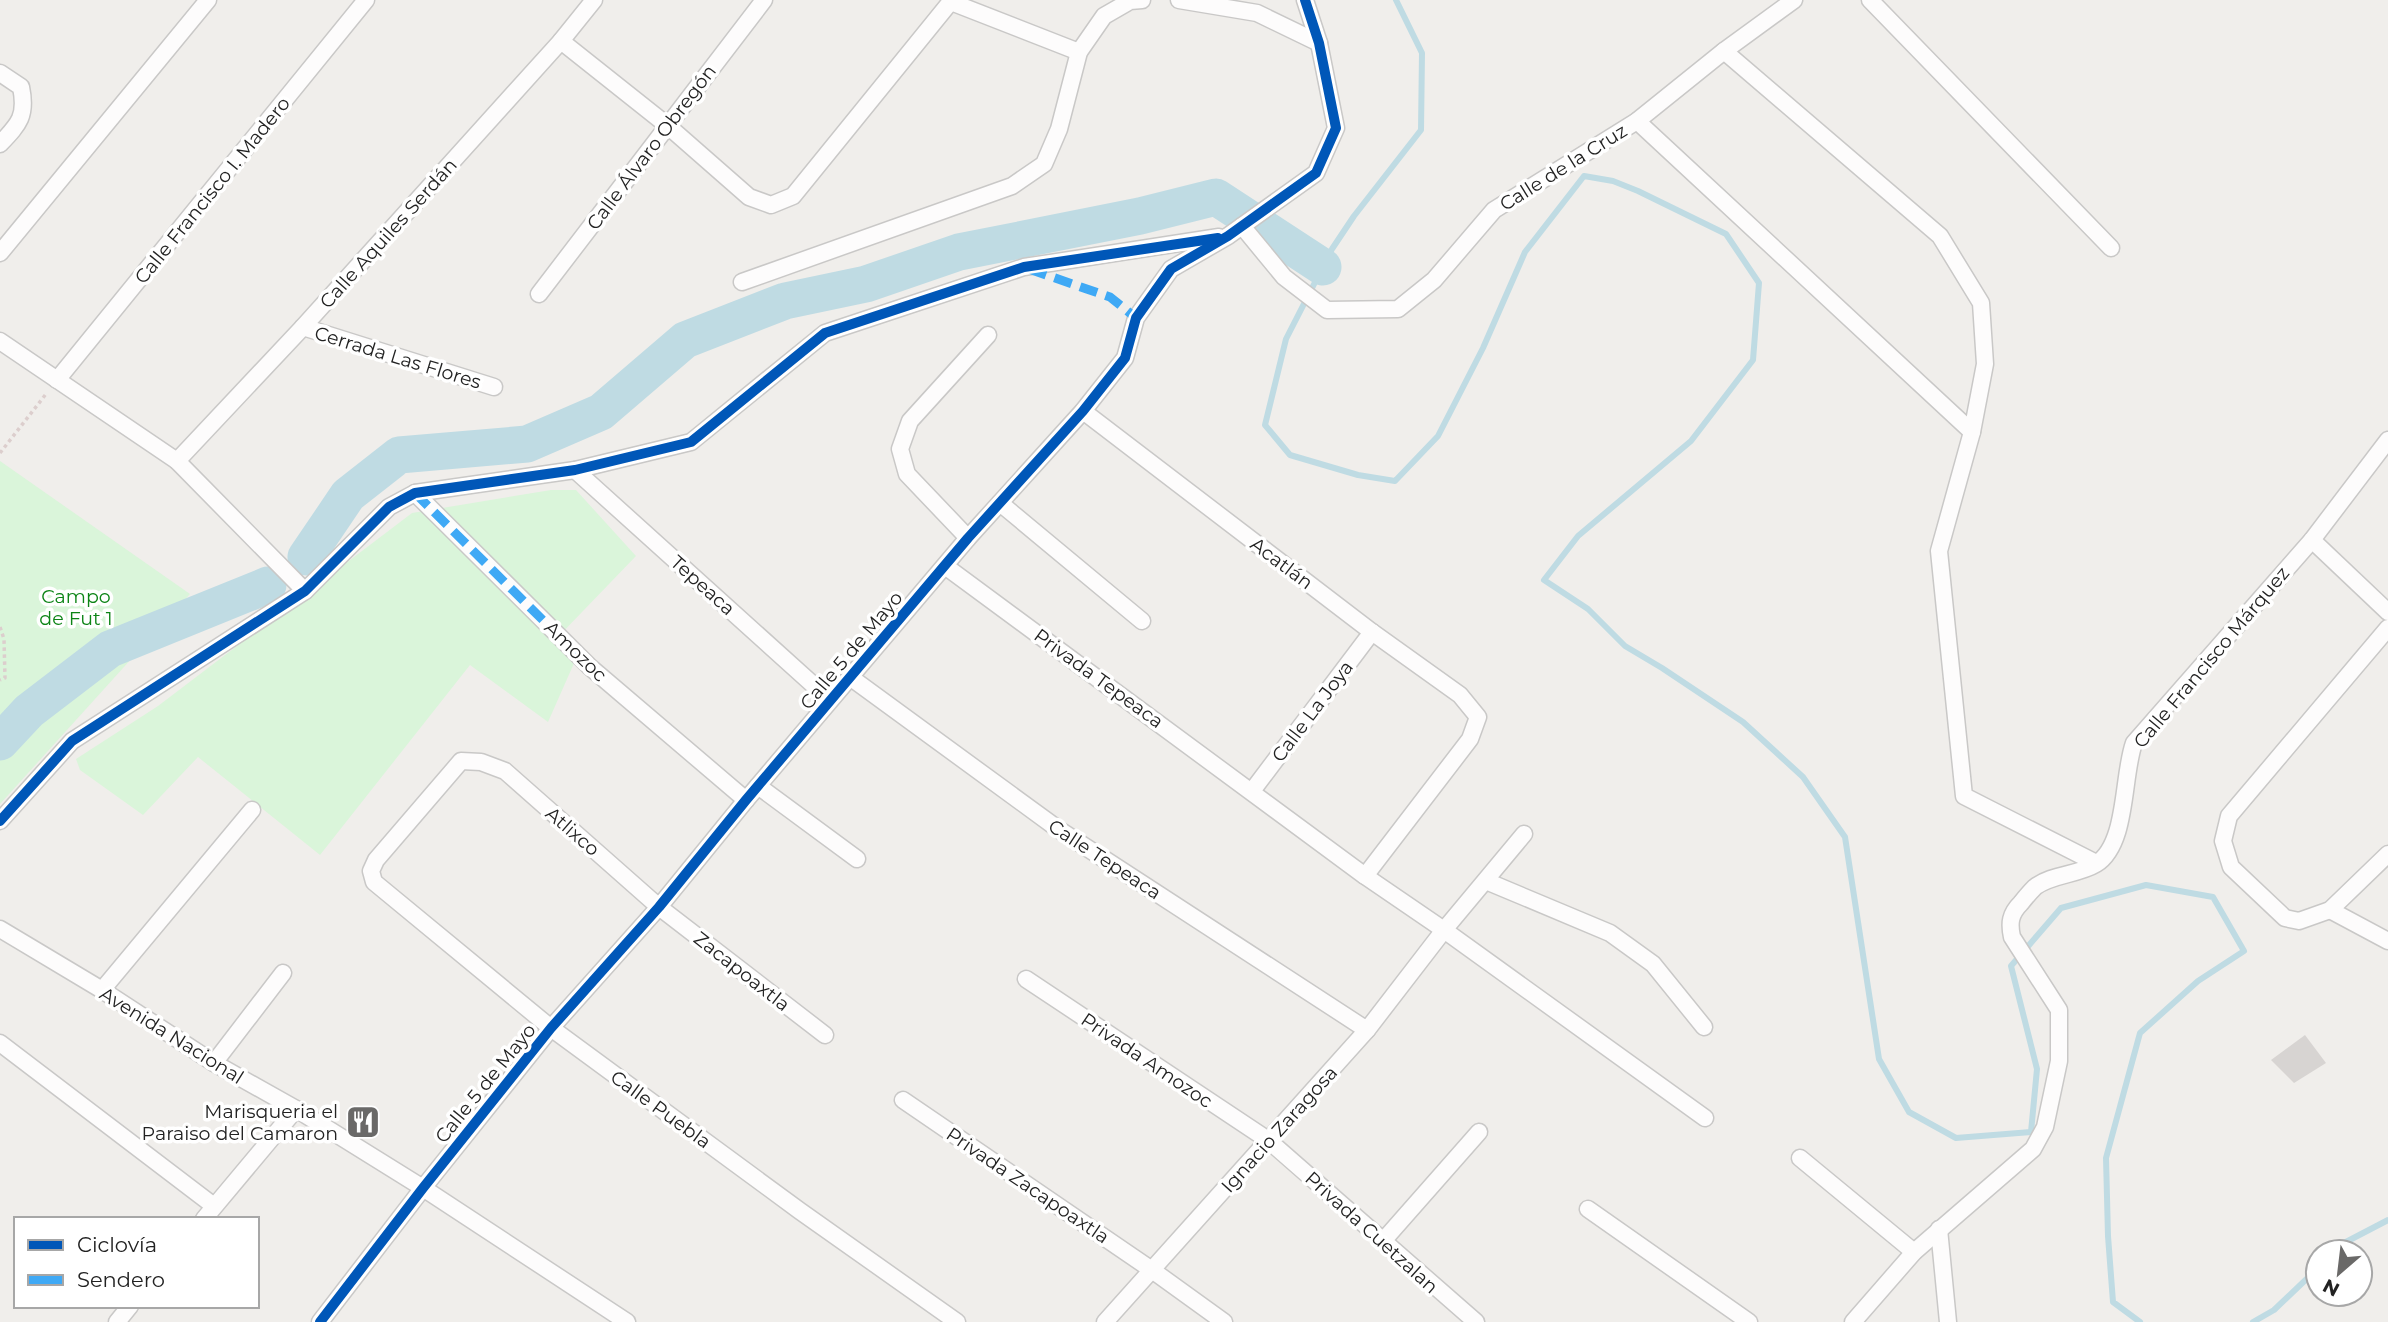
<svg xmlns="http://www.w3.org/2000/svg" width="2388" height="1322" viewBox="0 0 2388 1322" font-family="Montserrat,sans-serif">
	<rect width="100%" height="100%" fill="#f0eeeb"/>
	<g fill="#daf5da">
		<path d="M0,461L190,594L0,804Z"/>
		<path d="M551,490H576L636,556L556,639L575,661L548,722L470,665L320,855L198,757L143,815L80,770L76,759L158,706L412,513Z"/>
	</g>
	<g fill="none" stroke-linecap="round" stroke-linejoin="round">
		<g stroke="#bfdbe3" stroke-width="6">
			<path d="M1396,0L1422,53L1421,130L1354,216L1332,249L1286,339L1265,425L1290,455L1358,475L1395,481L1438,436L1483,348L1525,252L1584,176L1613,181L1638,191L1726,234L1759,283L1753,360L1691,441L1578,536L1544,580L1588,609L1625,646L1662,668L1743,722L1803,777L1845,837L1879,1059L1909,1112L1956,1138L2031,1132L2037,1069L2011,966L2061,908L2146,885L2213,897L2244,951L2198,981L2140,1033L2106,1158L2108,1236L2113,1302L2140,1322"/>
			<path d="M2334,1252L2342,1244L2388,1220"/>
			<path d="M2253,1322L2274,1310L2318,1268"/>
		</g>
		<g stroke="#bfdbe3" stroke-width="37">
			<path d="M306,557L348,495L399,455L527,444L601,412L685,340L785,301L866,284L959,252L1140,216L1216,197L1323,267"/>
			<path d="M0,742L29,711L110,649L268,585"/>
		</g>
	</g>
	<path fill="#d7d4d2" d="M2305,1035L2326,1063L2294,1083L2271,1060Z"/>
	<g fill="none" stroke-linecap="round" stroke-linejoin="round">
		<g stroke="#c9c8c7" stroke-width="19">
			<g id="street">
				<path d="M1179,0L1257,13L1319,43"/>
				<path d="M1870,0L2111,248"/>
				<path d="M951,2L1079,52"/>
				<path d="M561,41L668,126L749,197L771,205L793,196L952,0"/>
				<path d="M1724,51L1940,236L1981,303L1985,364L1972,432L1939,551L1964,796L2096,863"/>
				<path d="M0,73L21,87C27,116 19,124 0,144"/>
				<path d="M1637,121L1972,432"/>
				<path d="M1242,226L1284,277L1327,310L1398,309L1434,280L1494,210L1637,121L1724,51L1794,0"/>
				<path d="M0,253L208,0"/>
				<path d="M742,282L1012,186L1044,164L1059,129L1079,52L1104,16L1130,1L1142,0"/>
				<path d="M539,294L764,0"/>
				<path d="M303,327L494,387"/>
				<path d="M0,341L177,461L305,591"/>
				<path d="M57,380L366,0"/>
				<path d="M1083,411L1372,632L1460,695L1478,717L1470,739L1365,876"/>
				<path d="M177,461L303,327L561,41L594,0"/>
				<path d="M575,470L830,700"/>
				<path d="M415,493L590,667L746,800"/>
				<path d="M1000,503L1142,621"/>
				<path d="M968,538L907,474L900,449L910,421L988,335"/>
				<path d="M2312,540L2388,612"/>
				<path d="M945,566L1365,876L1444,930L1705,1118"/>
				<path d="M2388,628L2229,816L2223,841L2231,867L2285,918L2299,921L2330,910L2388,854"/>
				<path d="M850,677L1058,829L1367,1030"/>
				<path d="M758,786L857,859"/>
				<path d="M1252,791L1372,632"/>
				<path d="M0,821L72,741L305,591L389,507L415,493L575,470L691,442L825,333L1024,267L1219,237"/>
				<path d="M1486,881L1610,933L1653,964L1704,1027"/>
				<path d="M2330,910L2388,941"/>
				<path d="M0,929L102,990L214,1063L296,1109L423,1188L627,1322"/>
				<path d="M1026,979L1268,1140L1476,1322"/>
				<path d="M102,990L252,810"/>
				<path d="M825,1035L659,907L505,771L481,762L461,761L376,860L371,871L374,882L551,1028L800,1211L957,1322"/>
				<path d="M0,1043L214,1206"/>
				<path d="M214,1063L283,973"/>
				<path d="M903,1100L1152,1270L1224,1322"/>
				<path d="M1800,1158L1914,1252"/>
				<path d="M1588,1209L1749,1322"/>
				<path d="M204,1219L296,1109"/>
				<path d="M1939,1229L1948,1322"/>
				<path d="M1383,1241L1479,1132"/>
				<path d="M117,1322L130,1306"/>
				<path d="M320,1322L423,1188L551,1028L659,907L746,800L968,538L1083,411L1125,358L1136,318L1171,269L1228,236L1316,173L1336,128L1319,43L1305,0"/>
				<path d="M1105,1322L1367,1030L1444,930L1524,834"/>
				<path d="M1853,1322L1914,1252L2033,1149L2045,1127L2059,1061V1010L2012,937C2009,923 2010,914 2021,903C2025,898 2030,892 2035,887C2052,874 2078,875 2096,864C2128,844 2122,776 2134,743L2312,540L2388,440"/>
			</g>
		</g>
		<g stroke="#dccecd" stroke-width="3.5" stroke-dasharray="3.5 3.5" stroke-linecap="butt">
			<path d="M0,453L46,394"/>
			<path d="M0,627L4,639L5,678L0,680"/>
		</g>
		<use href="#street" stroke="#fdfcfc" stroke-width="16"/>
		<g stroke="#3fa9f5" stroke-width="9" stroke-dasharray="18 9" stroke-linecap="butt">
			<path d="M1029,269L1110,297L1136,318"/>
			<path d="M415,493L590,667"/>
		</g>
		<g stroke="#fff" stroke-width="15">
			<g id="cycleway">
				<path d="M0,821L72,741L305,591L389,507L415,493L575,470L691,442L825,333L1024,267L1218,238"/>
				<path d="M320,1322L423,1188L551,1028L659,907L746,800L968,538L1083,411L1125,358L1136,318L1171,269L1228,236L1316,173L1336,128L1319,43L1305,0"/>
			</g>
		</g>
		<use href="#cycleway" stroke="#0057b8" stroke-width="10"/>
	</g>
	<defs>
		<g id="restaurant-square" transform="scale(1.75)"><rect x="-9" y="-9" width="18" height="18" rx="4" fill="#6a6968" stroke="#fff"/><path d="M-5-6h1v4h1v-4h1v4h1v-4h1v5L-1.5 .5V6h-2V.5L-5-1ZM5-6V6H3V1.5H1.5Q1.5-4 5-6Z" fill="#fff"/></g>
	</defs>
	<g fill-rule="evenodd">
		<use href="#restaurant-square" x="363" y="1122"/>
	</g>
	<g text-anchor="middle" stroke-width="7" stroke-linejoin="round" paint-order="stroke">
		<g font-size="19" fill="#222" stroke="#fff">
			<text transform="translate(651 147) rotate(-53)" y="7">Calle Álvaro Obregón</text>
			<text transform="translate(1563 167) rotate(-32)" y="7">Calle de la Cruz</text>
			<text transform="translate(212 190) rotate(-51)" y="7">Calle Francisco I. Madero</text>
			<text transform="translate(388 233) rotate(-48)" y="7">Calle Aquiles Serdán</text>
			<text transform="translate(398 357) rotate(17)" y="7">Cerrada Las Flores</text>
			<text transform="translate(1282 563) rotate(37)" y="7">Acatlán</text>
			<text transform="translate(703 585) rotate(42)" y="7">Tepeaca</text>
			<text transform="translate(851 650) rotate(-50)" y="7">Calle 5 de Mayo</text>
			<text transform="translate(576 651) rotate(44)" y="7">Amozoc</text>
			<text transform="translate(2211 657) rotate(-50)" y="7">Calle Francisco Márquez</text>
			<text transform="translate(1099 678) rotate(36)" y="7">Privada Tepeaca</text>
			<text transform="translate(1312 711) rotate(-53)" y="7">Calle La Joya</text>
			<text transform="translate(573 831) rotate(41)" y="7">Atlixco</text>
			<text transform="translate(1105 859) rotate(33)" y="7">Calle Tepeaca</text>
			<text transform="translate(742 971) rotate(38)" y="7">Zacapoaxtla</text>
			<text transform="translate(172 1035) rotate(32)" y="7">Avenida Nacional</text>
			<text transform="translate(1147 1060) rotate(34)" y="7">Privada Amozoc</text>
			<text transform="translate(485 1083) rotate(-51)" y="7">Calle 5 de Mayo</text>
			<text transform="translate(661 1109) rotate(36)" y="7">Calle Puebla</text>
			<text transform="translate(1279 1129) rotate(-48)" y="7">Ignacio Zaragosa</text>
			<text transform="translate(1028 1185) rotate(34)" y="7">Privada Zacapoaxtla</text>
			<text transform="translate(1372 1232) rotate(42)" y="7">Privada Cuetzalan</text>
		</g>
		<g font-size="19" fill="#0c8416" stroke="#fff">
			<text x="76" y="603">Campo<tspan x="76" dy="22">de Fut 1</tspan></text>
		</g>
		<g font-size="19" fill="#222" stroke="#fff" text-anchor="end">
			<text x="338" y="1118">Marisqueria el<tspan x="338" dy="22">Paraiso del Camaron</tspan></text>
		</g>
	</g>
	<rect x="14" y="1217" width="245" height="91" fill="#ffffff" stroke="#a7a7a7" stroke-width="2"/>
	<rect x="28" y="1240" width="35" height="10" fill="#0057b8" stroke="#a7a7a7" stroke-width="2"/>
	<text x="77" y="1252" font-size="21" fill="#222222">Ciclovía</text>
	<rect x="28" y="1275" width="35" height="10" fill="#3fa9f5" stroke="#a7a7a7" stroke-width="2"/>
	<text x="77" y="1287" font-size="21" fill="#222222">Sendero</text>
	<g transform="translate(2339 1273) rotate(208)"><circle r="33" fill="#ffffff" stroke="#a7a7a7" stroke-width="2"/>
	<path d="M0-5L12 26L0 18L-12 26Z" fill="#6a6968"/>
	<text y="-10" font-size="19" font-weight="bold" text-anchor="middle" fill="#222222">N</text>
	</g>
</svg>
